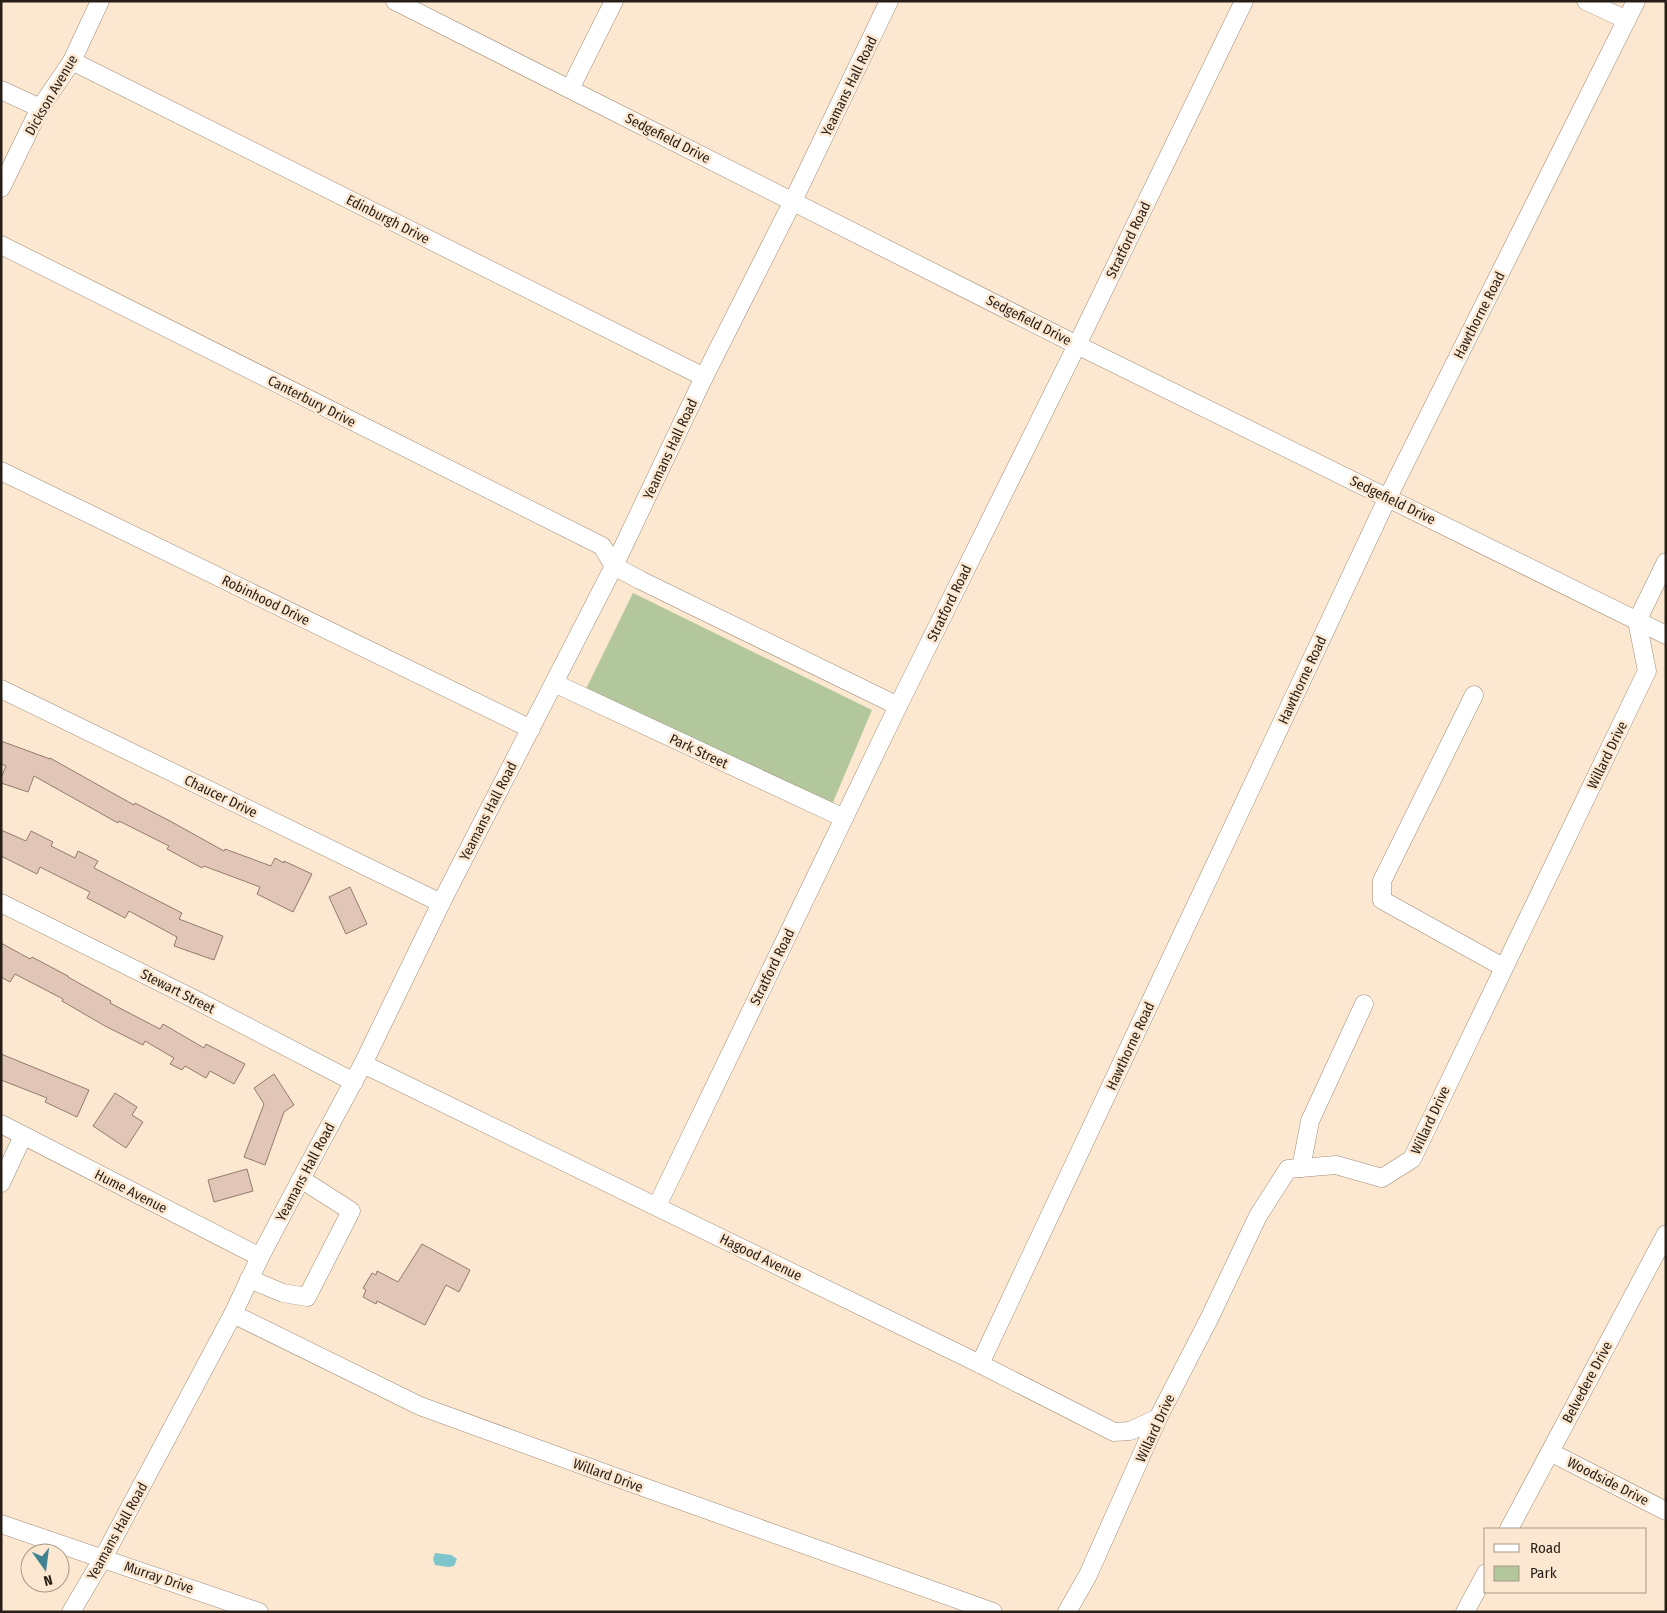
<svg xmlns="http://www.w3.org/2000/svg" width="1667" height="1613" viewBox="0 0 1667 1613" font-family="'Fira Sans Condensed',sans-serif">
	<rect width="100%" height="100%" fill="#fce7d1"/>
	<path fill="#b3c79c" d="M633,593L872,710L831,807L585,691Z"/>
	<path fill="#7ec4cb" d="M435,1553L451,1555L457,1559L454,1566L448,1567L435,1565L433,1559Z"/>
	<g fill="#e1c6b7" stroke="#937b6c">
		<path d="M1,741L50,759V758L134,805L135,803L170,821L224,851L225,849L271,866L275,858L284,863V861L312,874L293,912L257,894L260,887L204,866L202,868L167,849L169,846L119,821L118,823L34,776L28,792L1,783V778L6,766L1,764Z"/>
		<path d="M1,830L26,841L31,831L53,842L51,846L75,858L78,851L98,861L94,868L182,913L179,919L223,936L214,960L174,946L177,937L129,911L125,918L87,898L90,892L40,867L37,874L1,856Z"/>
		<path d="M350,887L367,924L346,934L329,897Z"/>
		<path d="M1,943L30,959L32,957L68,976V977L111,1001L110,1003L160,1029L163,1024L204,1048L206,1044L245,1064L234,1084L210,1071L206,1078L185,1066L182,1070L170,1064L174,1058L145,1041L143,1045L105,1026L62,1001L63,999L15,974L10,982L1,977Z"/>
		<path d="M1,1054L89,1090L77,1117L45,1102L47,1098L1,1080Z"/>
		<path d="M274,1074L294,1105L284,1112L265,1165L244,1157L264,1104L254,1088Z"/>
		<path d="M115,1093L137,1107L132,1115L143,1122L126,1148L93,1126Z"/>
		<path d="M247,1169L253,1191L214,1202L208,1180Z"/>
		<path d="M422,1244L470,1270L459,1292L446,1285L425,1325L377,1301L376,1304L363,1297L366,1290L363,1288L372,1273L376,1275L377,1271L398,1282Z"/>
	</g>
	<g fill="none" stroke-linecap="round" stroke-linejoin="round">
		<g stroke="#9e8b77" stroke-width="19">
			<g id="minor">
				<path d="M395,1L1077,345L1666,635"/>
				<path d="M1586,1L1627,20"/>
				<path d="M72,61L704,377"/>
				<path d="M570,89L614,1"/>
				<path d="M1,90L40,108"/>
				<path d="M1,188L40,108L72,61L100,1"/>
				<path d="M1,245L602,546L614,566L640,580L898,706"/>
				<path d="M1,471L531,729"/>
				<path d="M554,683L844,818"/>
				<path d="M1,689L441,903"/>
				<path d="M1474,695L1382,881V900L1503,967"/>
				<path d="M1,903L194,999L354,1082"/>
				<path d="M363,1064L980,1364L1114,1432L1130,1431L1158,1418"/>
				<path d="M1,1124L260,1257"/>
				<path d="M1301,1168L1310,1121L1364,1004"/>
				<path d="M1,1183L23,1136"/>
				<path d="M657,1206L898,706L1077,345L1244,1"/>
				<path d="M249,1279L283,1293L307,1297L351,1211L301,1179"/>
				<path d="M233,1314L420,1406L618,1478L993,1612"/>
				<path d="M980,1364L1388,497L1636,1"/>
				<path d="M1550,1452L1666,1511"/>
				<path d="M1,1524L259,1612"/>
				<path d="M1509,1529L1666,1234"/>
				<path d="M71,1612L103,1558L233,1314L260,1257L301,1179L363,1064L441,903L614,566L704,377L793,201L889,1"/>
				<path d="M1067,1612L1088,1575L1158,1418L1209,1319L1258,1216L1288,1169L1336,1165L1382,1178L1412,1159L1647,671L1637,621L1666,562"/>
				<path d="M1465,1612L1486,1573"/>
			</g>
		</g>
		<use href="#minor" stroke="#fff" stroke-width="18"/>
	</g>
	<g text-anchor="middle" stroke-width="5" stroke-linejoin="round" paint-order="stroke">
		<g font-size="14" fill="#271f17" stroke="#fce7d1">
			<text transform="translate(849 86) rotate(-64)" y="5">Yeamans Hall Road</text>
			<text transform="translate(51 95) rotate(-60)" y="5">Dickson Avenue</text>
			<text transform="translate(668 138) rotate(27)" y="5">Sedgefield Drive</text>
			<text transform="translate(388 219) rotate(27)" y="5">Edinburgh Drive</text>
			<text transform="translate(1128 240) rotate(-64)" y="5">Stratford Road</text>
			<text transform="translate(1479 315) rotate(-63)" y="5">Hawthorne Road</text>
			<text transform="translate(1029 320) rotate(27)" y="5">Sedgefield Drive</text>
			<text transform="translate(312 401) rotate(27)" y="5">Canterbury Drive</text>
			<text transform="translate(670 449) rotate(-65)" y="5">Yeamans Hall Road</text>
			<text transform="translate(1393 500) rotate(26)" y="5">Sedgefield Drive</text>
			<text transform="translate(266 600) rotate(26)" y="5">Robinhood Drive</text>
			<text transform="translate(949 603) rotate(-64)" y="5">Stratford Road</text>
			<text transform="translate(1302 680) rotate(-65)" y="5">Hawthorne Road</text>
			<text transform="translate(699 751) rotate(25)" y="5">Park Street</text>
			<text transform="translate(1607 755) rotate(-64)" y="5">Willard Drive</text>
			<text transform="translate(221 796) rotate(26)" y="5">Chaucer Drive</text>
			<text transform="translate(488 811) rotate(-63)" y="5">Yeamans Hall Road</text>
			<text transform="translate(772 967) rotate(-64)" y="5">Stratford Road</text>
			<text transform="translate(178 991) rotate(27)" y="5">Stewart Street</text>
			<text transform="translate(1130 1046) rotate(-65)" y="5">Hawthorne Road</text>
			<text transform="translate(1430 1120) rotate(-65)" y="5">Willard Drive</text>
			<text transform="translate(305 1172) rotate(-62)" y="5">Yeamans Hall Road</text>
			<text transform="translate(131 1191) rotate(27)" y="5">Hume Avenue</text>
			<text transform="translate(761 1257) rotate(26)" y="5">Hagood Avenue</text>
			<text transform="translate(1587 1382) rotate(-62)" y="5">Belvedere Drive</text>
			<text transform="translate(1155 1428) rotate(-65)" y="5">Willard Drive</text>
			<text transform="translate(608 1475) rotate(20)" y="5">Willard Drive</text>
			<text transform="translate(1608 1481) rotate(27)" y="5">Woodside Drive</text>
			<text transform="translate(117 1531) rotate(-61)" y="5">Yeamans Hall Road</text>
			<text transform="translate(159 1577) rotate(19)" y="5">Murray Drive</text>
		</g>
	</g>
	<rect width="1667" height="1613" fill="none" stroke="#271f17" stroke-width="5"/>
	<rect x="1484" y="1528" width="162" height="65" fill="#fce7d1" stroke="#a79787"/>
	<rect x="1494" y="1544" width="25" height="8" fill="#ffffff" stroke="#a79787"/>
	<text x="1530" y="1553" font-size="15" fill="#271f17">Road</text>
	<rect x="1494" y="1566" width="25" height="15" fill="#b3c79c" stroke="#a79787"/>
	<text x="1530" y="1578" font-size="15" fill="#271f17">Park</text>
	<g transform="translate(45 1568) rotate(166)"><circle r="24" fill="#fce7d1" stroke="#a79787"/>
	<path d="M0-4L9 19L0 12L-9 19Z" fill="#3f8392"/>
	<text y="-8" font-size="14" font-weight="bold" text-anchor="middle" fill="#271f17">N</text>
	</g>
</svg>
